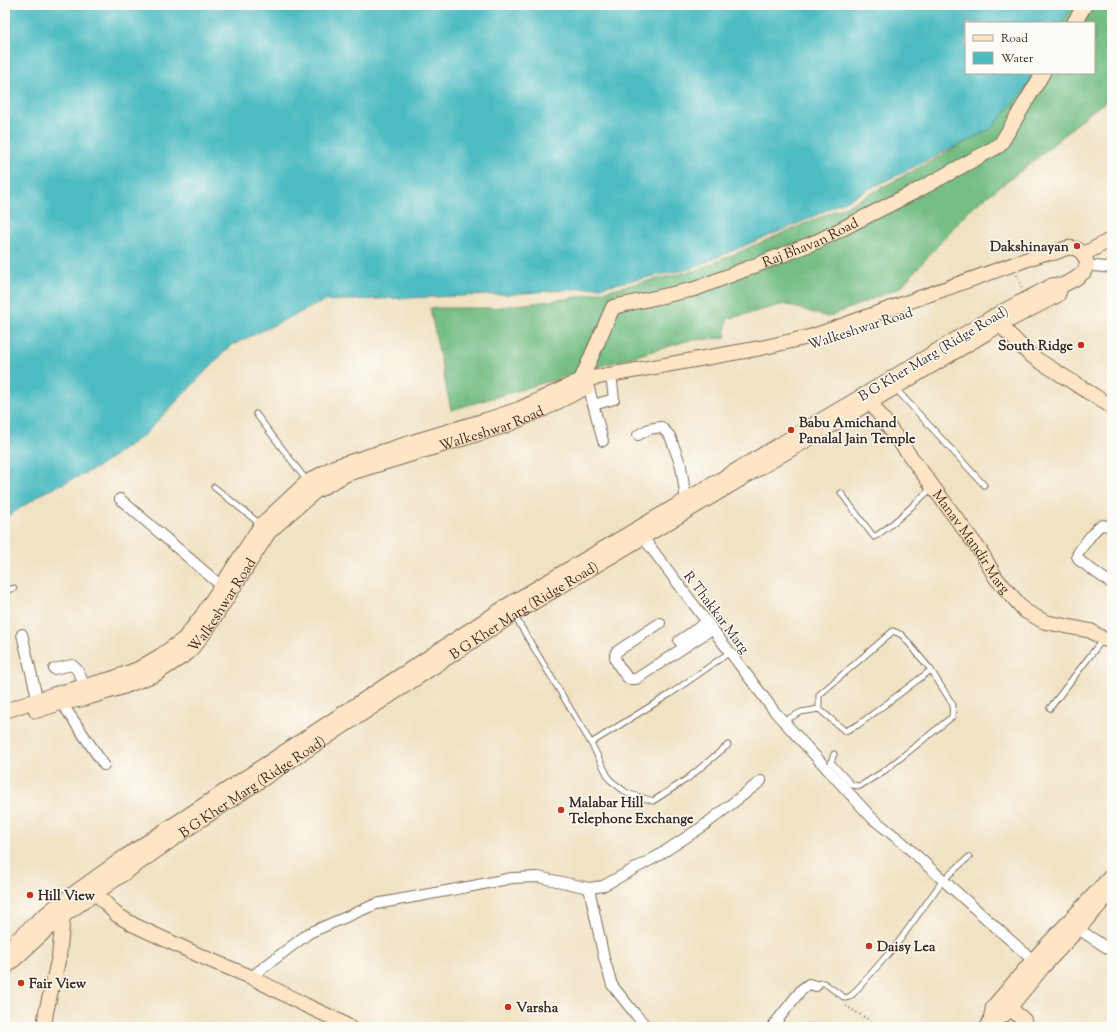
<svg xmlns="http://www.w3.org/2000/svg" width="1117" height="1032" viewBox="0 0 1117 1032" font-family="'Sorts Mill Goudy',serif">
	<rect width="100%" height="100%" fill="#fdfcf7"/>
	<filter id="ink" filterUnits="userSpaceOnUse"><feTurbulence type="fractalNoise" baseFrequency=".025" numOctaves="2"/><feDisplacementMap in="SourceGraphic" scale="8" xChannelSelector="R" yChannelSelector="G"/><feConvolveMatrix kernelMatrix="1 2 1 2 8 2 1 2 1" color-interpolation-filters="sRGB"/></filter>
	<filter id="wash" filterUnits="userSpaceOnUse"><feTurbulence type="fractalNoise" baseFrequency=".012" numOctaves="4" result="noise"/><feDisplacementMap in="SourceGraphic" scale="16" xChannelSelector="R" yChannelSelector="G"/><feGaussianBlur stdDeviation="0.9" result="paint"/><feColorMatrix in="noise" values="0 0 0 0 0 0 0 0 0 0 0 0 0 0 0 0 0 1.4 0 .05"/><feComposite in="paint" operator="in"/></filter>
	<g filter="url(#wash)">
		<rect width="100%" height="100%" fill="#f0e2c3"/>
		<path fill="#75bd84" stroke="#587451" d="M1060,5H1112V97L1088,114L1035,160L969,210L901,287L828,317L784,304L727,319L725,338L690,340L451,410L430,308H493L573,298L697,270L853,203L983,133L1019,73H1094V23H1049Z"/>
		<path fill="#4dbcc2" stroke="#447370" d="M5,5H1073L1062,23H966V73H1035L1026,88L991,129L804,221L689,269L600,287L511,294L324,301L230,346L145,434L98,467L43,493L5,518Z"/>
	</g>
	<g filter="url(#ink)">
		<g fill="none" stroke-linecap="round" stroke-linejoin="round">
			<g stroke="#7a6a58" stroke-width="7">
				<g id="lane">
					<path d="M896,389L984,485"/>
					<path d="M256,414L307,481"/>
					<path d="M214,487L260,524"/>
					<path d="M841,493L874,537C896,524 913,504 932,488"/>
					<path d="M5,591L14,588"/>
					<path d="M514,615L591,743L610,780L627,793L653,801L687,779L728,745"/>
					<path d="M1050,708L1103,639"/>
					<path d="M784,721L801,712L819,709L845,731L858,725L931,670L902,635L893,631L819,695V709"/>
					<path d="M591,743L670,694L730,652"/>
					<path d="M834,754L831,762L852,785L860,786L884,771L952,717L953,705L931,670"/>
					<path d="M816,986L820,983H824L845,998L849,997L853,994L897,944L943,880L969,857"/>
					<path d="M810,1027H814"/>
				</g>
			</g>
			<g stroke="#7a6a58" stroke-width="12">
				<g id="street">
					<path d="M1087,265L1112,268"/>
					<path d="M587,381L603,441"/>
					<path d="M593,405L614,399L611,375"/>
					<path d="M638,435L649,429L661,427L670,436L681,466L686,500"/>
					<path d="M120,499L225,589"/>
					<path d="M1112,528C1108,526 1104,524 1100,526C1095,529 1082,547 1078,553L1077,556L1080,561L1112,584"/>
					<path d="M639,532L775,712L872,818L902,842L943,880L1037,964"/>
					<path d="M660,623L616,652C612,660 622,670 627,677L629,679H636L712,629"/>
					<path d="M22,634L39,706"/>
					<path d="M679,641L707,622"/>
					<path d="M54,669L72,665C81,671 82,681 85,692"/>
					<path d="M59,699L104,765"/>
					<path d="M589,888L604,958L612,985L636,1015L647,1027"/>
					<path d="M1078,929L1112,951"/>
					<path d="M251,977L309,933L376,904L473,886L512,878L538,877L589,888L603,886L656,857L702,827L761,781"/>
					<path d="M772,1027L802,989L809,984L816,986"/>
				</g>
			</g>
			<g stroke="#7a6a58" stroke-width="16">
				<g id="secondary">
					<path d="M1074,23L1085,5"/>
					<path d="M1084,254L1112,239"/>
					<path d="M995,318L1000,325L1030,355L1112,407"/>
					<path id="s1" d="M582,386L581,380L613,307L695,289L818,241L920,189L1000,145L1043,73"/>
					<path id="s2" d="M867,394L874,407L981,552L996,578L1025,611L1045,622L1091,631L1103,639L1112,641"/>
					<path d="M5,711L55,694L111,679L138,669L160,656L184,639L201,617L261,525L307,482L334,467L416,441L486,420L519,409L581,380L761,348L813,336L1045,253C1055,255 1059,250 1067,248C1079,246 1086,255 1087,265L1084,272L1075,279L1061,286L1053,285L994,316L867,393L508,605L126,856L56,906L33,925L5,951"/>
					<path id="s3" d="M36,711L61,703L83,699L123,687L156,674L188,653L206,631L269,532L289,514L315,492L347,474L507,425L544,409L583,389L587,388"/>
					<path d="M90,887L117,915L134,925L205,958L251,977L305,1005L337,1020L349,1027"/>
					<path id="s4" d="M5,968L42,934L63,916L202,819L514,614L1000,325L1058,295L1061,286"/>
					<path d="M1002,1002L1024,1020L1027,1027"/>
					<path d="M990,1022L993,1007L999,1000L1033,960L1112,875"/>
					<path d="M44,1027L46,1012L59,957L63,916L61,913"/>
					<path d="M986,1027L990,1022L1003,1016L1042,968L1078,929L1112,891"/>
				</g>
			</g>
			<g stroke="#7a6a58" stroke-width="2" stroke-dasharray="1 3" stroke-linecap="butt">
				<path d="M1017,275L1022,288"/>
				<path d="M846,1006L881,1027"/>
			</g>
			<use href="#lane" stroke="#fff" stroke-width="5"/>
			<use href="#street" stroke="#fff" stroke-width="10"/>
			<use href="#secondary" stroke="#fde5c5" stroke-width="14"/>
		</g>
	</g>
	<g fill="#c8321e" stroke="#fdfcf7" stroke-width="1.5">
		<circle cx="1077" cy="246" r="4"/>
		<circle cx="1081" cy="345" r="4"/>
		<circle cx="791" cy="430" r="4"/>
		<circle cx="561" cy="810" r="4"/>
		<circle cx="30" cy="895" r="4"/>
		<circle cx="869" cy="946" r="4"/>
		<circle cx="21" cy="983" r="4"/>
		<circle cx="508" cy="1007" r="4"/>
	</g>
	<g text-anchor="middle" stroke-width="3" stroke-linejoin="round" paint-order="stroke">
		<g font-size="14" fill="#3b2a1e" stroke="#fdfcf7">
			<text dy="5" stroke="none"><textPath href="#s1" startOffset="294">Raj Bhavan Road</textPath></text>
			<text transform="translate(860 328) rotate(-18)" y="5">Walkeshwar Road</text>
			<text transform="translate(933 353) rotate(-31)" y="5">B G Kher Marg (Ridge Road)</text>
			<text dy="5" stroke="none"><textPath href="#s3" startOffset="559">Walkeshwar Road</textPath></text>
			<text dy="5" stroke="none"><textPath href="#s2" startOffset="181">Manav Mandir Marg</textPath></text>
			<text dy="5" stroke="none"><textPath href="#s3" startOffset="223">Walkeshwar Road</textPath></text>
			<text dy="5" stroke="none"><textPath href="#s4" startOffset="631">B G Kher Marg (Ridge Road)</textPath></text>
			<text transform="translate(717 612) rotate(53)" y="5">R Thakkar Marg</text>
			<text dy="5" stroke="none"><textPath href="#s4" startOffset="307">B G Kher Marg (Ridge Road)</textPath></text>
		</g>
		<g font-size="14" font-weight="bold" fill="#3b2a1e" stroke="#fdfcf7" text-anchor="start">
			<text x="1069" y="251" text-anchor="end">Dakshinayan</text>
			<text x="1073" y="350" text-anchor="end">South Ridge</text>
			<text x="799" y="427">Babu Amichand<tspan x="799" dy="16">Panalal Jain Temple</tspan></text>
			<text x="569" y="807">Malabar Hill<tspan x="569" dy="16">Telephone Exchange</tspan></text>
			<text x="38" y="900">Hill View</text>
			<text x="877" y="951">Daisy Lea</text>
			<text x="29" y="988">Fair View</text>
			<text x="516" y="1012">Varsha</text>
		</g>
	</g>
	<rect width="1117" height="1032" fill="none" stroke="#fdfcf7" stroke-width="20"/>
	<rect x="965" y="22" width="130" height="52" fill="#fdfcf7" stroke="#afa8a0"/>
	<rect x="973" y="35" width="20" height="6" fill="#fde5c5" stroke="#afa8a0"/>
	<text x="1001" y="42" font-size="12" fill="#3b2a1e">Road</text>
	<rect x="973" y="52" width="20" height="12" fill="#4dbcc2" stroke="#afa8a0"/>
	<text x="1001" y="62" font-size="12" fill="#3b2a1e">Water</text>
</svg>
